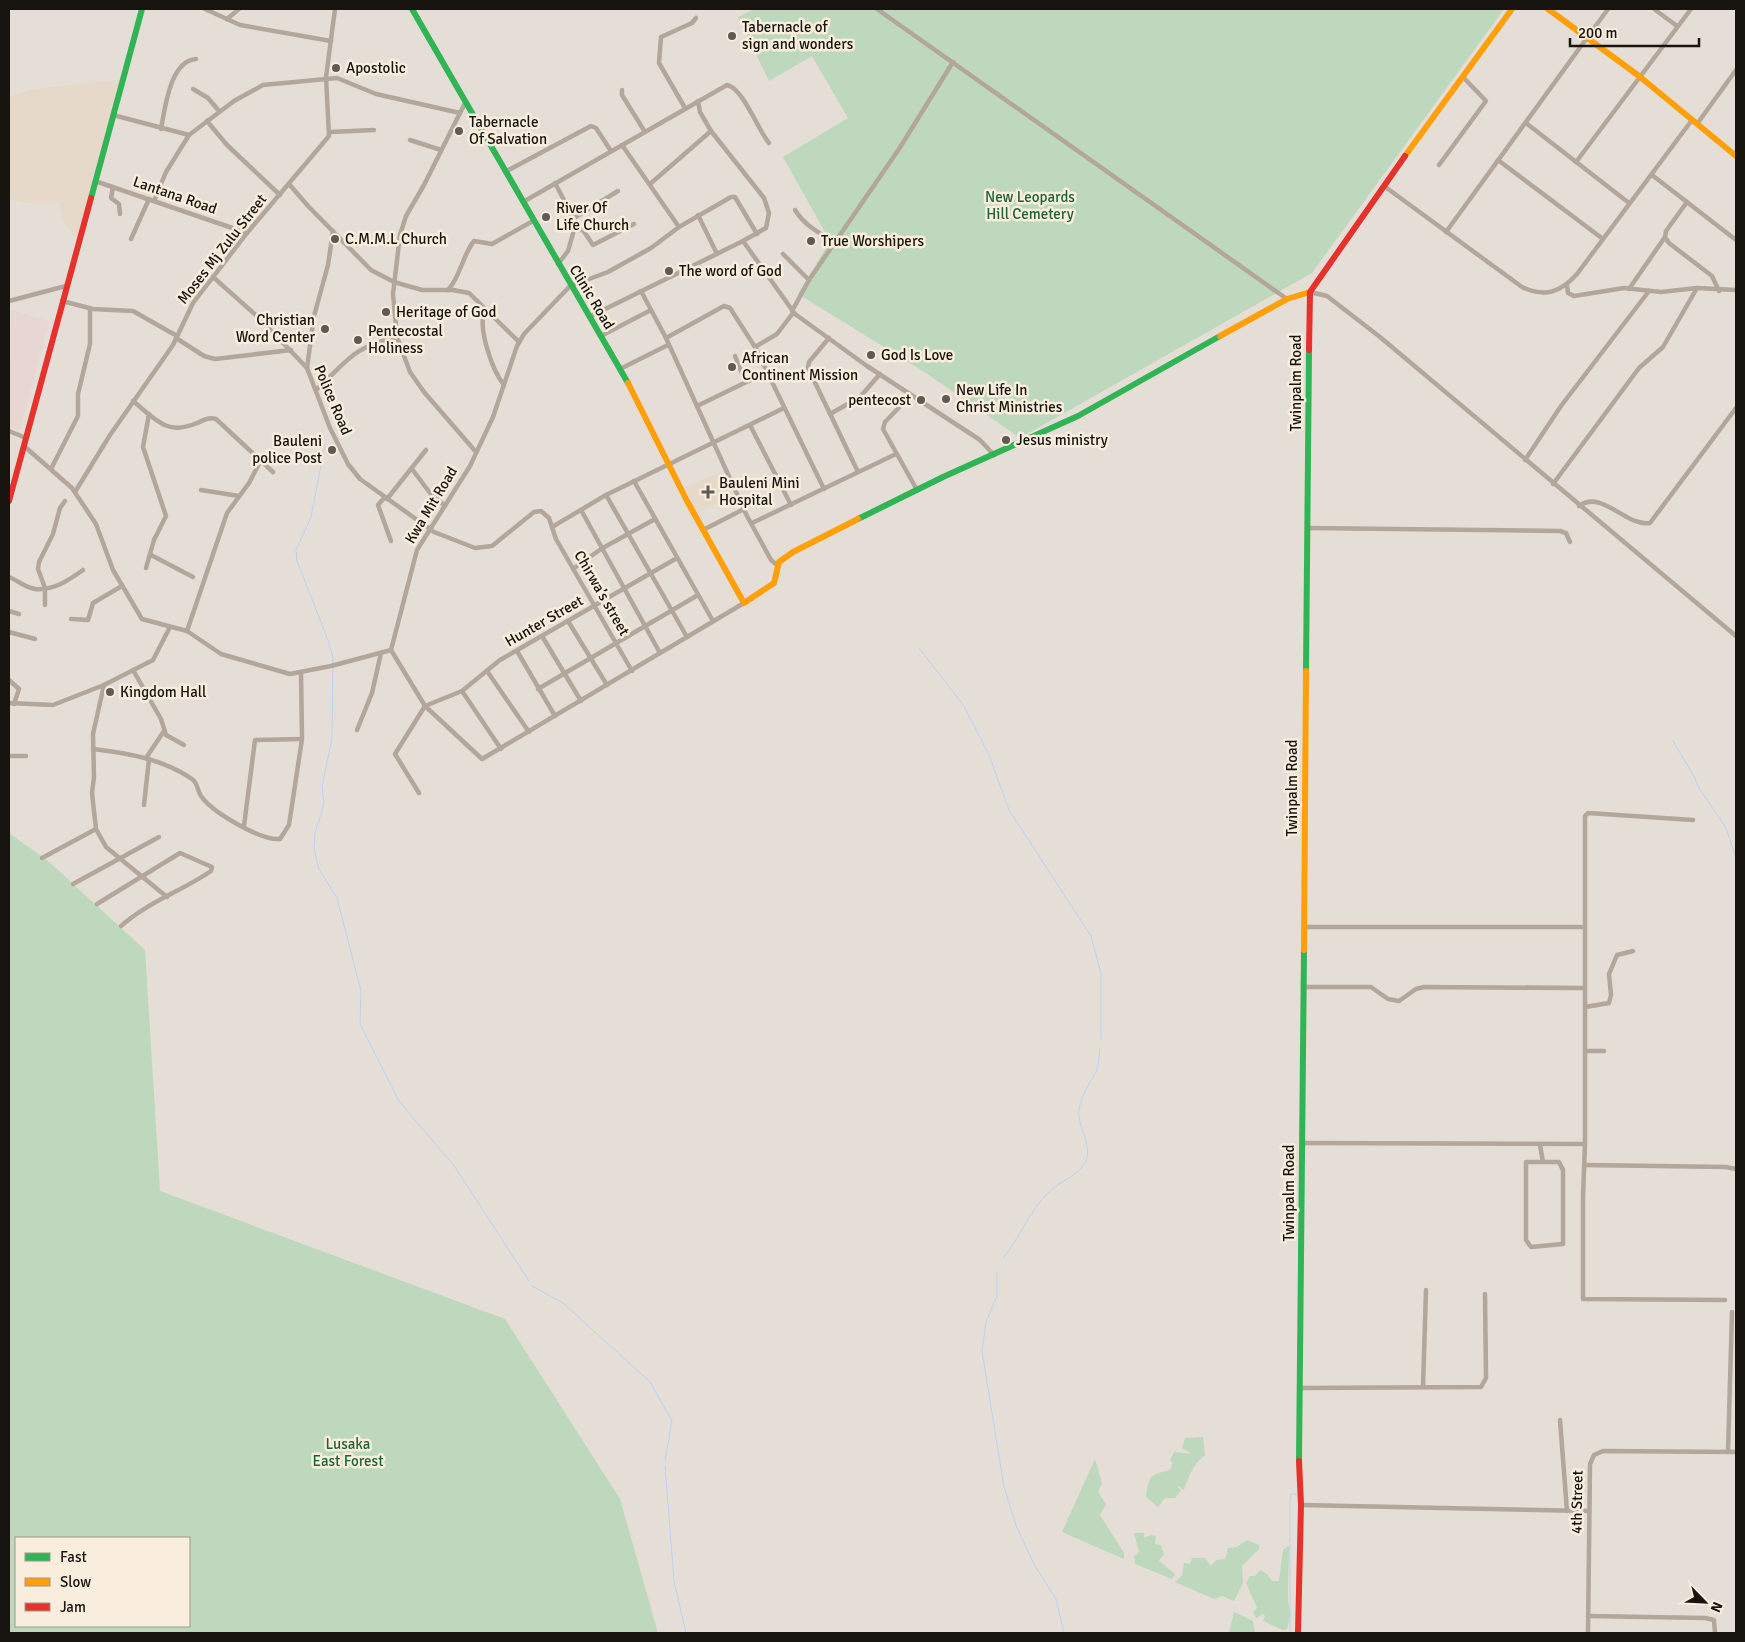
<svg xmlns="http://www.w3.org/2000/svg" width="1745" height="1642" viewBox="0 0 1745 1642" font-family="Signika,sans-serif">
	<rect width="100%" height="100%" fill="#e5ded6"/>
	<g fill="#e6d9c9">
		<path d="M115,80L118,85L77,238L64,223L59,202L26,203L9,199V97L32,89Z"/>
		<path d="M721,472L733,496L697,513L684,487Z"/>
	</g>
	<path fill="#e8d6d3" d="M11,310L49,321L20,430L9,427Z"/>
	<g fill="#bdd8bc" fill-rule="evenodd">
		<path d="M754,9H1504L1312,273L1020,438L926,373L798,294L830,241L783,157L848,118L812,56L769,81L738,17Z"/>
		<path d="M9,833L47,860L145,950L160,1191L505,1319L620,1499L658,1633H9ZM16,1538H189V1626H16Z"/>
		<path d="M1203,1437L1205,1456C1194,1461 1188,1479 1184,1490L1176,1485L1181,1490L1175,1498H1165L1158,1507L1146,1497C1149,1476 1149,1475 1170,1470L1173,1463L1170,1461L1174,1452L1192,1454L1182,1448L1185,1438Z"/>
		<path d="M1095,1459L1102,1483L1098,1492L1106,1504L1100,1515L1124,1553V1559L1062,1532Z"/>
		<path d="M1134,1533H1144V1538L1151,1535L1156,1536L1155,1544L1161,1545L1164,1554L1159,1561L1175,1574L1172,1579L1135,1564L1134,1556L1139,1552Z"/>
		<path d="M1247,1540L1259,1545V1549L1242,1566L1243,1583L1234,1601L1222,1596L1214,1599L1175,1582L1182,1576L1184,1563L1190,1564L1192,1558H1205L1211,1566L1216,1560L1225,1559L1228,1548L1237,1547Z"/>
		<path d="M1289,1546C1290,1559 1285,1606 1291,1614L1287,1629L1283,1630L1263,1621L1265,1616L1263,1614L1256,1618L1253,1612L1257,1608L1246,1583L1250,1576H1255L1260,1570L1267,1574L1272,1581H1279L1283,1550Z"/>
		<path d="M1234,1612L1253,1621L1255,1633H1229Z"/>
	</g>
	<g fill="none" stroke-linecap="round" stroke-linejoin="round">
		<g stroke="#b8d3f3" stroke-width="1">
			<path d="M325,444L311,517L296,550L297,561L328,640L333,657L332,739L322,786L324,804L315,833L314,849L319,869L337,898L361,991L360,1024L399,1101L455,1167L529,1281"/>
			<path d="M919,648L964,706L989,755L1009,810L1091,936L1101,974V1039"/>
			<path d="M1673,741L1694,776L1699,788L1726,828L1736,858"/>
			<path d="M1003,1258C1020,1238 1029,1211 1049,1192C1060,1181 1076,1177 1085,1163C1094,1147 1077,1128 1079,1110C1081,1095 1089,1085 1096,1072C1099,1065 1099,1057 1100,1049"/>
			<path d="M997,1272V1296L986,1322L982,1351L1004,1487L1017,1528L1035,1566L1056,1599L1064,1633"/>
			<path d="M532,1286L563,1303L650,1382L672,1421L665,1460"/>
			<path d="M665,1466L674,1581L686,1633"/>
			<path d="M1290,1542V1500L1291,1494H1297"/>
			<path d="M1290,1545V1631"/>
			<path d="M111,1633L112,1626"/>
		</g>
		<g stroke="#b3a69b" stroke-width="4.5">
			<path d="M205,9L240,25L331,41"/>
			<path d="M877,9L1287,299"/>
			<path d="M1654,9L1677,26"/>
			<path d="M227,19L239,9"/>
			<path d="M193,89L208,98L219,111"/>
			<path d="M622,90V95L645,132"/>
			<path d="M465,103L424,185L406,216L400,235L393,294L397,337L410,372L424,392L476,452"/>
			<path d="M685,108L659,63L661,37L692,23L696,18"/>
			<path d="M113,115L189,135"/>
			<path d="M207,121L227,145L280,195"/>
			<path d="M1526,123L1629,203"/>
			<path d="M1697,124L1736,70"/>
			<path d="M161,129C165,108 170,61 196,59"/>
			<path d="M330,132L374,130"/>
			<path d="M410,140L441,150"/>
			<path d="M622,145L679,227"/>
			<path d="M1498,160L1603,239"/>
			<path d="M1576,162L1691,9"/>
			<path d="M1439,165L1486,101L1463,77"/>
			<path d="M505,172L591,126L596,128L611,151"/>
			<path d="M1652,175L1736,240"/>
			<path d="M95,181L247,233"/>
			<path d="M555,183L576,223L568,251L558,264"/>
			<path d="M289,184L308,206L371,270L394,282L422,290H453L469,293L519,342"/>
			<path d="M650,184L711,131"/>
			<path d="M1384,186L1522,287C1545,298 1561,292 1577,274L1692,120"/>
			<path d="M113,187L111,198L119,204L120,214"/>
			<path d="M154,201L166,172L189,135L234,101L263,85L337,78L376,94L460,113"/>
			<path d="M523,202L727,85C743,88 758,130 769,143"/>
			<path d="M1687,202L1666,231L1665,237L1669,243L1712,276L1719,291"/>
			<path d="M795,210C805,226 819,233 835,242"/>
			<path d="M698,215L717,254"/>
			<path d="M574,218L618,191"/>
			<path d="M575,230H583L593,245L634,224"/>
			<path d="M1446,232L1608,9"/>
			<path d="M131,239L149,199"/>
			<path d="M743,241L795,314L867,366L980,440L994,455"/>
			<path d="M783,254L809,280"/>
			<path d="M213,277L259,318L307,368L330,428L348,464L360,479L434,532L475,548L492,546L534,512L541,511L549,518L556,539L632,671"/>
			<path d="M1567,285L1568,293L1574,296L1624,288L1661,292L1697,288L1736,290"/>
			<path d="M1629,289L1665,237"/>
			<path d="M448,290C461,276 462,256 474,241L492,244L533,221"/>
			<path d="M641,291L666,338L747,516L771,560L777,565"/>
			<path d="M1310,292L1327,296L1380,337L1736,636"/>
			<path d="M9,301L66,286"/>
			<path d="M62,301L93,309L133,311L177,336"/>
			<path d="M485,309C477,327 492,370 504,385"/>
			<path d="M792,311L809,280L899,149L953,62"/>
			<path d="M589,317L743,241L766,228L769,213L764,198L711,131L700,112L698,101"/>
			<path d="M601,336L651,310"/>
			<path d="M176,338L204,356L215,359L291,350"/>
			<path d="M666,338L724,306L730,308L755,347L824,489"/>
			<path d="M829,338L809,362L808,368L858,472"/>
			<path d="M755,347L777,334L793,313"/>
			<path d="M735,356L745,381"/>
			<path d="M307,368L314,316L328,265L333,231"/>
			<path d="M620,369L668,345"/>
			<path d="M317,389C349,360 351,348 397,337"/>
			<path d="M911,395L885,422L883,429L917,490"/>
			<path d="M133,401C156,420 167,436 197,423C204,420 209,417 216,419L273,472"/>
			<path d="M697,406L767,372"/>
			<path d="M830,414L860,397L880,374"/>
			<path d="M750,425L791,505"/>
			<path d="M9,431L26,438"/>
			<path d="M24,446L72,488L96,524L113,570L142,619L187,631L221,654L290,674L331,666L391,650"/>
			<path d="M1525,460L1561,406L1649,291"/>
			<path d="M51,469L78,416V394L90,344V309"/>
			<path d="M412,469L430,493L445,506"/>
			<path d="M634,481L713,621"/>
			<path d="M1553,484L1639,368L1663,347L1697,288"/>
			<path d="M201,490L239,496"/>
			<path d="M75,492L110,435L173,345L193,303L247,233L329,136L326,77L335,9"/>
			<path d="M606,495L687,637"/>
			<path d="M385,497L378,505L391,541"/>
			<path d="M387,499L426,450"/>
			<path d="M1579,506C1602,489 1626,527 1650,523L1736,408"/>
			<path d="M581,510L660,653"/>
			<path d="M752,523L896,454"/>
			<path d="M552,527L606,495L784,408"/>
			<path d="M1307,528L1560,531L1566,533L1570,542"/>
			<path d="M703,530L744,509"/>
			<path d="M151,555L193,577"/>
			<path d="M146,568L154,540L166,516L143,447L149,414"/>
			<path d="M573,569L601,549L655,519"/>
			<path d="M9,577C17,580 26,588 35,589C53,591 69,580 83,570"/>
			<path d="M744,603L482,759L425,706L391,650L417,550L470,466L493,417L517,346L524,334L570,286L608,272L651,248L679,227L731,197H735L757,234"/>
			<path d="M45,605V588L38,569L39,562L53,534L60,508L65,501"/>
			<path d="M9,611L19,614"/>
			<path d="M71,619L88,620L93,603L122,586"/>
			<path d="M568,621L607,685"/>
			<path d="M187,631L227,513L249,483L261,460"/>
			<path d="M9,632L35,639"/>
			<path d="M542,636L581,701"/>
			<path d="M517,651L555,716"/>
			<path d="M133,670L161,719L166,735L184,745"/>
			<path d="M487,671L529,732"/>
			<path d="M9,680L19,689L14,704"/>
			<path d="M104,685L93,734L94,777L92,793L96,829L106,847L167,897"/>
			<path d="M538,689L698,595"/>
			<path d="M462,691L501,749"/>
			<path d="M9,703L53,705L104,685L153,660L170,627"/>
			<path d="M357,730L372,693L381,653"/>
			<path d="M93,749C127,753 163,759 192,779C198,783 197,790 201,796C212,812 261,841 280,839L289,825L302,739L301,672"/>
			<path d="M9,756H26"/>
			<path d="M146,758L164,731"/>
			<path d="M419,793L395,754L425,706L462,691L500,660L677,558"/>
			<path d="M144,805L149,759"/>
			<path d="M244,826L255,740L302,739"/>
			<path d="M42,858L96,829"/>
			<path d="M73,884L159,837"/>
			<path d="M97,904L180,853L212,867L211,871C182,891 148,902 121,926"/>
			<path d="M1304,927H1584"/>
			<path d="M1303,987H1371L1388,999L1399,1001L1416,989L1424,987L1584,988"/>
			<path d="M1585,1007L1609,1003L1611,995L1609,974L1617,955L1633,951"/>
			<path d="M1585,1051H1604"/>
			<path d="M1302,1143L1585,1144V816L1588,813L1693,820"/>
			<path d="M1585,1144L1583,1197V1299L1725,1300"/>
			<path d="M1540,1145L1543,1162H1526V1240L1531,1247L1563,1244V1170L1559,1162H1543"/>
			<path d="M1584,1165L1726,1167L1736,1169"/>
			<path d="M1423,1387L1426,1290"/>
			<path d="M1300,1388L1481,1387L1486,1378L1485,1294"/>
			<path d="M1560,1420L1567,1511"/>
			<path d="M1728,1452L1732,1312"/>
			<path d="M1301,1505L1589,1511"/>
			<path d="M1588,1616L1705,1618L1714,1620L1715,1633"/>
			<path d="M1588,1633L1590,1464L1594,1455L1603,1451L1736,1452"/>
		</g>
		<g stroke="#30b455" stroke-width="6">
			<path d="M412,9L628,383"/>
			<path d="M91,198L142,9"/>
			<path d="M858,519L943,477L1078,416L1220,336"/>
			<path d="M1306,671L1309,350"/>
			<path d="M1299,1461L1304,950"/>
		</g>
		<g stroke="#ff9f0a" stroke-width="6">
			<path d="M1548,9L1639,76L1736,156"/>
			<path d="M1405,156L1512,9"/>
			<path d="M1220,336L1287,299L1310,292"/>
			<path d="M628,383L687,501L744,603L774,583L779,562L793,552L858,519"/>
			<path d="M1304,950L1306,671"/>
		</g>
		<g stroke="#e5322d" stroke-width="6">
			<path d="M1309,350L1310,292L1405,156"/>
			<path d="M9,501L91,198"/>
			<path d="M1298,1633L1301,1505L1299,1461"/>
		</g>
	</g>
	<g fill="#5f5a54" stroke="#f9eddd" stroke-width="2">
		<circle cx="732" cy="36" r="5"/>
		<circle cx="336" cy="68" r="5"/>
		<circle cx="459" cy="131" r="5"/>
		<circle cx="546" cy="217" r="5"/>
		<circle cx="335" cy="239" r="5"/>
		<circle cx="811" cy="241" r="5"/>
		<circle cx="669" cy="271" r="5"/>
		<circle cx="386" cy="312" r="5"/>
		<circle cx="325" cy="329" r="5"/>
		<circle cx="358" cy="340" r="5"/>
		<circle cx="871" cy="355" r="5"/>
		<circle cx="732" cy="367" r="5"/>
		<circle cx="946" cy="399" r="5"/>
		<circle cx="921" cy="400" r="5"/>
		<circle cx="1006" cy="440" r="5"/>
		<circle cx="332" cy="450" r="5"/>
		<path d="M705.5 484.5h5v5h5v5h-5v5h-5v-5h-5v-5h5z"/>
		<circle cx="110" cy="692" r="5"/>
	</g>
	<g text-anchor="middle" stroke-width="5" stroke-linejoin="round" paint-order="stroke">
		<g font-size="15" fill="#17130e" stroke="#f9eddd" text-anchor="start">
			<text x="742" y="32">Tabernacle of<tspan x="742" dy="17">sign and wonders</tspan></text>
			<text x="346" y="73">Apostolic</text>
			<text x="469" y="127">Tabernacle<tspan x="469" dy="17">Of Salvation</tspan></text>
			<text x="556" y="213">River Of<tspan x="556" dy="17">Life Church</tspan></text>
			<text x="345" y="244">C.M.M.L Church</text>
			<text x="821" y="246">True Worshipers</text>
			<text x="679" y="276">The word of God</text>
			<text x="396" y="317">Heritage of God</text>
			<text x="315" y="325" text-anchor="end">Christian<tspan x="315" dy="17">Word Center</tspan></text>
			<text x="368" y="336">Pentecostal<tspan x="368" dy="17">Holiness</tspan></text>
			<text x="881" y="360">God Is Love</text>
			<text x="742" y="363">African<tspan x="742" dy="17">Continent Mission</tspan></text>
			<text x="956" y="395">New Life In<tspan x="956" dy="17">Christ Ministries</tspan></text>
			<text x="911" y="405" text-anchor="end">pentecost</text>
			<text x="1016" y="445">Jesus ministry</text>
			<text x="322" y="446" text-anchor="end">Bauleni<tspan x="322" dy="17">police Post</tspan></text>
			<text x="719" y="488">Bauleni Mini<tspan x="719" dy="17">Hospital</tspan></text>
			<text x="120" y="697">Kingdom Hall</text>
		</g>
		<g font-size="15" fill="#17130e" stroke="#f9eddd">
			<text transform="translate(175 195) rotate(19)" y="5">Lantana Road</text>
			<text transform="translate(222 249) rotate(-52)" y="5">Moses Mj Zulu Street</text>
			<text transform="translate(592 297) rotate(59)" y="5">Clinic Road</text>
			<text transform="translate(1296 383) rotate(-90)" y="5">Twinpalm Road</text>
			<text transform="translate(333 400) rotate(67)" y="5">Police Road</text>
			<text transform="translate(431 505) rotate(-59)" y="5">Kwa Mit Road</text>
			<text transform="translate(602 593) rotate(60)" y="5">Chirwa’s street</text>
			<text transform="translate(544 621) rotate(-30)" y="5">Hunter Street</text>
			<text transform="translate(1292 788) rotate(-90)" y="5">Twinpalm Road</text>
			<text transform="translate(1289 1193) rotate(-90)" y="5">Twinpalm Road</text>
			<text transform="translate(1577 1502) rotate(-89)" y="5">4th Street</text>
		</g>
		<g font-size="15" fill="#1d6433" stroke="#f9eddd">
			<text x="1030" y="202">New Leopards<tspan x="1030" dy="17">Hill Cemetery</tspan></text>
			<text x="348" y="1449">Lusaka<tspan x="348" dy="17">East Forest</tspan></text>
		</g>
	</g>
	<rect width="1745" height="1642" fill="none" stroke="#17130e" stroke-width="20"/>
	<rect x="15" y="1537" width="175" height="90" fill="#f9eddd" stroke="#9f968a"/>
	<rect x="25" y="1553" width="25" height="8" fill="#30b455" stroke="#9f968a"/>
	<text x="60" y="1562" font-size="15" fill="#17130e">Fast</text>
	<rect x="25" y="1578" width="25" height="8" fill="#ff9f0a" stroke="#9f968a"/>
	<text x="60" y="1587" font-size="15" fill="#17130e">Slow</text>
	<rect x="25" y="1603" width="25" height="8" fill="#e5322d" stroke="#9f968a"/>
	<text x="60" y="1612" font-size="15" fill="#17130e">Jam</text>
	<g transform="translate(1705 1602) rotate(114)" stroke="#f9eddd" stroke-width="4" paint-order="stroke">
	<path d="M0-4L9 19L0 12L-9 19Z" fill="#17130e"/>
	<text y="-8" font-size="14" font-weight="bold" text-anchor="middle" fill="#17130e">N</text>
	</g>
	<path d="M1570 38v8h129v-8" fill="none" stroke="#17130e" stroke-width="2.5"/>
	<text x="1578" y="38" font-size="15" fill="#17130e" stroke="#f9eddd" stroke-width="4" paint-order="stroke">200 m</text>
</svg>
